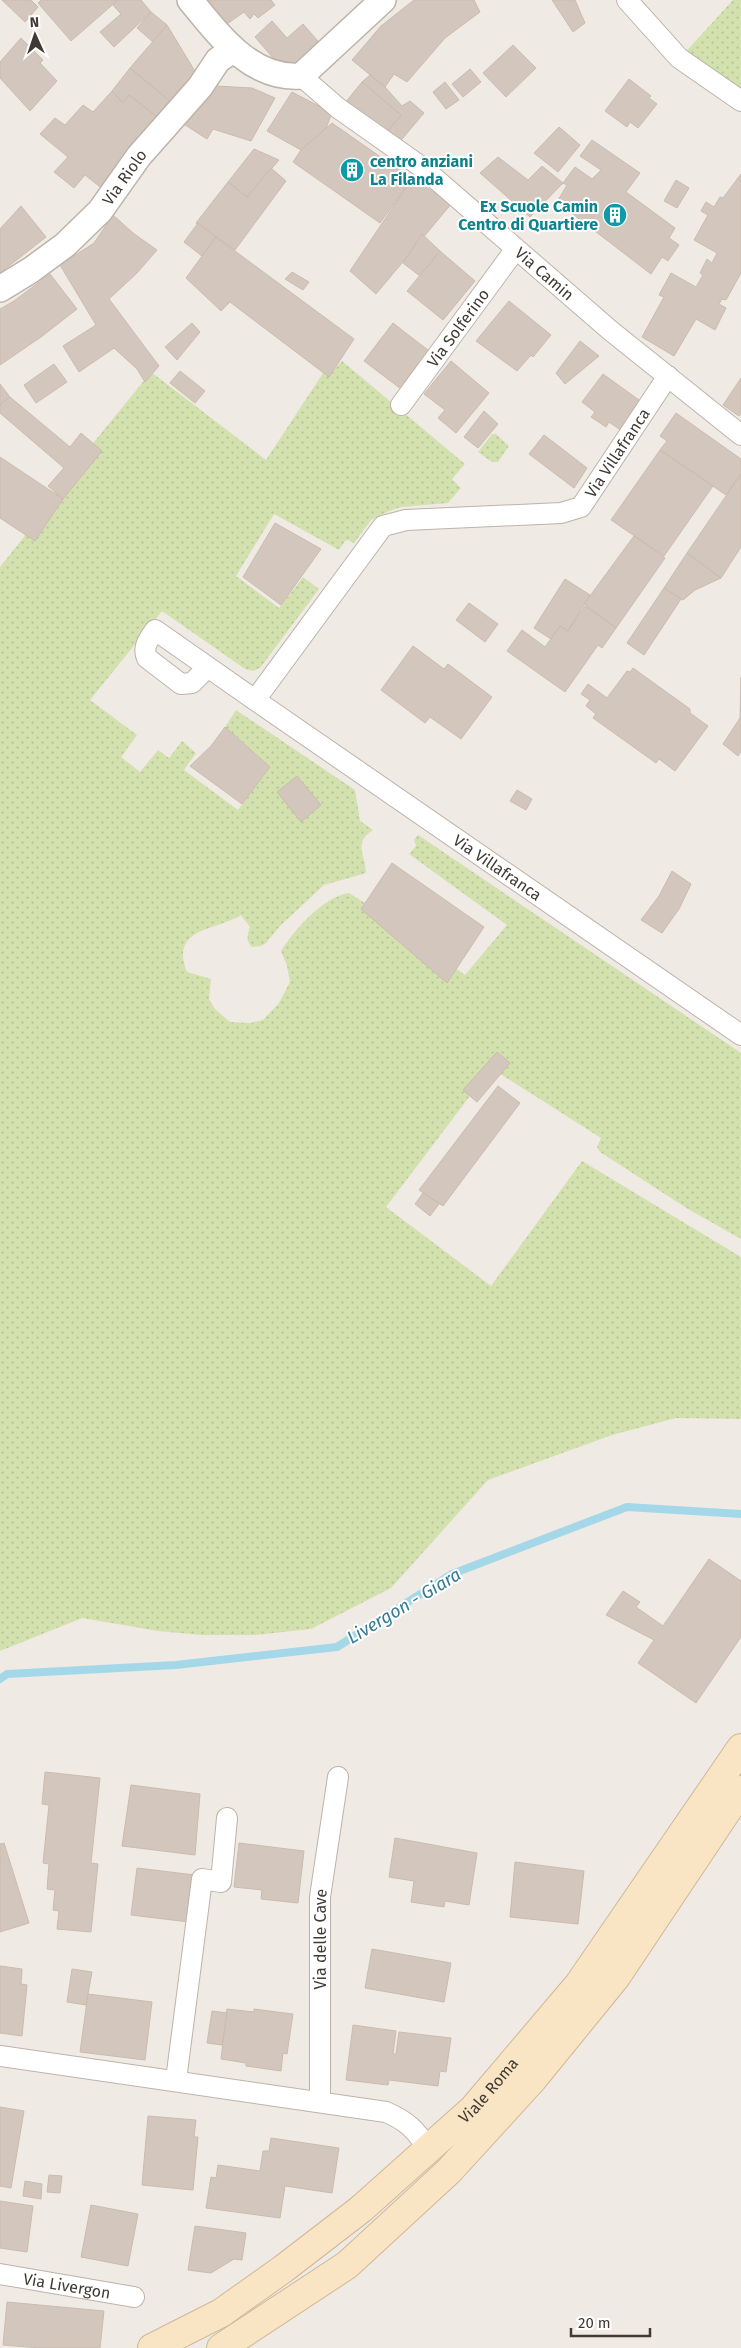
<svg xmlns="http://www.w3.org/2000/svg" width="741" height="2348" viewBox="0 0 741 2348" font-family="'Fira Sans',sans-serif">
	<defs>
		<pattern id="grass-dots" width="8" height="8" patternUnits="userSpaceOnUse" patternTransform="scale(1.25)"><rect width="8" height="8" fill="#d3e1af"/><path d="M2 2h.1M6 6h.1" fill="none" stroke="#b6c297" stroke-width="1.8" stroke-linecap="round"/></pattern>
	</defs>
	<rect width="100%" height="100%" fill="#f0eae4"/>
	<g fill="url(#grass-dots)">
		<path d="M733,0H741V96L682,56Z"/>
		<path d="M342,361L465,464L452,479L461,488L448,503L401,507L389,511L371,520L354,543L348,540L345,541L339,550L274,514L236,576L279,608L303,577L319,589L260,668L253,671L245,669L162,611L90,700L137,735L121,757L140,772L158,750L169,758L182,741L196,753L184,770L238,810L270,767L225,727L236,710L355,790L360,821L373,830C353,843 365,853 366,873L324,885L280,926L266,943L261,946L252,947C246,941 247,935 250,927L241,915C215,931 169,928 187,972L211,979L209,999L215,1009L230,1022L250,1023L263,1020L279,1003L290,982L287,966L281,951C294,930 323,897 349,893L379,912L465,975L507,925L409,854L416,846L414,840L418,835L741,1053V1239L688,1209L600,1152L597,1147L601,1138L491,1068L386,1207L491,1286L582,1161L741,1257V1419L676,1418L612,1435L488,1480L391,1588L311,1629L255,1635H201L158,1631L82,1618L0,1651V567L24,537L29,522L151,372L266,460L327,367L333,371Z"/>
		<path d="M492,434H496L509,446L498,462H492L478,452Z"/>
	</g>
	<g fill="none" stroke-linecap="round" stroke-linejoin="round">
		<path stroke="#a4d8e9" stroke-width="8" d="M0,1679L7,1674L176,1665L337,1647L452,1574L627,1507L741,1514"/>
	</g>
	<g fill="#d3c7bd" stroke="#cbbbae">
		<path d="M2,0H31L38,7L25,22Z"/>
		<path d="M41,0H118L71,41L38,3Z"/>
		<path d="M118,0H141L151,12L114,47L100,32L121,14L113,5Z"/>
		<path d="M205,0H271L275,5L258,18L254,14L250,19L244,12L227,24Z"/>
		<path d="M414,0H474L480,12L445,38L407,82L394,74L385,87L352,60L381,26Z"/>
		<path d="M552,0H575L585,23L573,32Z"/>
		<path d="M151,12L167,25L153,42L137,28Z"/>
		<path d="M272,21L287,38L303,24L324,48L286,73L255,37Z"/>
		<path d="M167,25L196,73L173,104L130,68Z"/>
		<path d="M21,38L43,60L40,63L57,81L30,111L0,78V62Z"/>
		<path d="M513,45L536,68L506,97L483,73Z"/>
		<path d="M130,68L173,104L162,121L129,95L123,103L112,91Z"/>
		<path d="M470,69L481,82L463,97L452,84Z"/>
		<path d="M370,75L385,87L402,106L410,101L424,113L397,145L384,135L401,115L362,82Z"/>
		<path d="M629,79L651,96L649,98L657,104L638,128L630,122L627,127L605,111Z"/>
		<path d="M362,82L401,115L384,135L345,103Z"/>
		<path d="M445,82L459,100L446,109L433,92Z"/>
		<path d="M216,86L252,88L275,98L251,141L213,129L207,139L179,121L188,108Z"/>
		<path d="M112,91L123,103L129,95L162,121L104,190L85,175L74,188L54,172L68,157L40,134L55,118L65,125L83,105L93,112Z"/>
		<path d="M292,92L332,113L326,128L301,150L267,131Z"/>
		<path d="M332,123L412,179L380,223L293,162L301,150Z"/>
		<path d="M559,127L580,145L558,172L534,153Z"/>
		<path d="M592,140L640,173L626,192L675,228L669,238L679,245L668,261L662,257L651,274L557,202L567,185L563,183L575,167L592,179L601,170L580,156Z"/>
		<path d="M254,149L279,160L247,197L228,182Z"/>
		<path d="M498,157L528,180L542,166L563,183L530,217L480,173Z"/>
		<path d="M271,168L286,181L235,250L196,223L228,182L247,197Z"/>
		<path d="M741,174V273L726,300L722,299L719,304L726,308L715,330L696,319L674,356L642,337L664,297L659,295L671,273L696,287L703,275L700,273L707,259L712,263L717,253L694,240L708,215L701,211L706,202L714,207L720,197L723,198Z"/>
		<path d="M412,179L452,203L376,294L350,271Z"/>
		<path d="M676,180L689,188L677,208L664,201Z"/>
		<path d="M21,206L46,237L0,273V229Z"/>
		<path d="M113,215L133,233L157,250L137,273L109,299L159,366L145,382L137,369L114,348L79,372L63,346L96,325L60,265L94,243Z"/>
		<path d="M198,223L216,237L202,256L184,242Z"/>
		<path d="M422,234L440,251L420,276L403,263Z"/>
		<path d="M216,237L354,339L329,377L230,302L221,311L186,278Z"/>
		<path d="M440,251L475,281L443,320L407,291Z"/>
		<path d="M292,272L309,282L303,290L285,279Z"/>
		<path d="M50,274L77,309L41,337L0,365V309L14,301Z"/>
		<path d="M509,301L551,335L533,357L531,355L517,371L476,341Z"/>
		<path d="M192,323L200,332L177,360L165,347Z"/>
		<path d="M393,323L433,354L405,392L364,361Z"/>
		<path d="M580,341L599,356L565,384L556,373Z"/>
		<path d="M451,361L489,393L456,433L438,418L445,410L424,394Z"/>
		<path d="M54,364L67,382L36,403L24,385Z"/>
		<path d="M180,371L205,391L195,403L170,383Z"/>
		<path d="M603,374L643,403L622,431L609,422L606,427L591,417L595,412L582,402Z"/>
		<path d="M741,378V413L739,416L723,405Z"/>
		<path d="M0,384L10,397L0,405Z"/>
		<path d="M10,397L70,447L81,433L102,451L63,499L48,486L64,468L0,413V405Z"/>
		<path d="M484,411L498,424L478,448L464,437Z"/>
		<path d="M676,413L741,459V474L726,495L660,450L667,441L660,436Z"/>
		<path d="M544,435L587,468L574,488L529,454Z"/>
		<path d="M660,450L713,486L664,556L611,520Z"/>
		<path d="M0,457L63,499L35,541L0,518Z"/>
		<path d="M741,474V547L721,578L687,553Z"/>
		<path d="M275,523L321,549L281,605L243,577Z"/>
		<path d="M634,536L665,558L616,628L584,604Z"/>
		<path d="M687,553L721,578L695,590L683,600L664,588Z"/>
		<path d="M565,579L590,595L568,631L560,626L551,639L534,628Z"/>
		<path d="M664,588L681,599L644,655L627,643Z"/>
		<path d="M469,603L498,624L485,642L456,620Z"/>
		<path d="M585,606L616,628L602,648L598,645L565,692L507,651L522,630L545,647L560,626L568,631Z"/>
		<path d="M413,646L444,669L448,664L492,697L461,739L430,717L425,723L381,690Z"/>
		<path d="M633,668L690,709V713L708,726L675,771L659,759L656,763L593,718L596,714L586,706L590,700L581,694L588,684L607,698L627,671L630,672Z"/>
		<path d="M741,677V751L738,756L723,744L740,718Z"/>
		<path d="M225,727L270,767L242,804L190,766L211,746Z"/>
		<path d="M297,776L321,805L301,822L277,792Z"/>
		<path d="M517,790L532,799L526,810L510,801Z"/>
		<path d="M392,863L484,927L447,983L361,909Z"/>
		<path d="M672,871L691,884L679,909L662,933L641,920L659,896Z"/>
		<path d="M497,1052L510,1063L477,1102L463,1090Z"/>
		<path d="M498,1086L520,1103L443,1206L419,1190Z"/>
		<path d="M423,1193L439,1204L430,1216L415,1204Z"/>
		<path d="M709,1559L741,1581V1637L696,1703L638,1663L654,1640L606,1615L623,1591L640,1602L636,1607L663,1626Z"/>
		<path d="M45,1772L100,1778L91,1863L98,1864L91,1932L57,1929L59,1911L53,1910L55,1890L47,1889L49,1864L43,1863L49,1805L42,1804Z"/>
		<path d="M131,1785L200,1794L195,1855L122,1846Z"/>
		<path d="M395,1838L477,1853L469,1905L445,1901L444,1907L411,1902L414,1881L389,1877Z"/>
		<path d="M4,1843L29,1923L0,1932V1844Z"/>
		<path d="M239,1843L304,1851L298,1903L261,1899L262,1890L234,1887Z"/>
		<path d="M515,1862L584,1871L578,1924L510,1917Z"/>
		<path d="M137,1868L195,1875L189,1922L131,1915Z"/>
		<path d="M372,1949L451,1963L444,2002L365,1988Z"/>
		<path d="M0,1966L22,1969L21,1984L27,1985L22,2036L0,2033Z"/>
		<path d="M72,1969L92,1972L86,2005L67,2002Z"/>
		<path d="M88,1994L152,2002L145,2060L80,2052Z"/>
		<path d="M227,2009L254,2012V2009L293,2014L287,2054L283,2053L281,2071L246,2066V2063L221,2059Z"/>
		<path d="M212,2011L227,2013L222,2045L207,2043Z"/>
		<path d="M353,2025L396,2031L393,2054H396L399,2032L451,2038L446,2072L440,2071L438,2086L389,2080L388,2085L346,2080Z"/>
		<path d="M0,2107L24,2111L11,2188L0,2186Z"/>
		<path d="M148,2116L196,2120L194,2137H198L193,2190L142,2185Z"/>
		<path d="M271,2138L339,2148L332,2193L285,2186L280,2218L206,2208L211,2177L216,2178L218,2165L260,2171L263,2151H269Z"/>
		<path d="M49,2175L62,2176L60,2193L47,2192Z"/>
		<path d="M25,2181L42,2184L41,2199L23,2196Z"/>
		<path d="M0,2201L33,2206L27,2252L0,2248Z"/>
		<path d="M91,2205L138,2214L128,2266L81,2257Z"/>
		<path d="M195,2226L246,2233L242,2260L234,2259L211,2273L188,2270Z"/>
		<path d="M7,2302L104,2311L100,2348H41L3,2345Z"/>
	</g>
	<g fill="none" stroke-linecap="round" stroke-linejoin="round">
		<g stroke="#bdb3aa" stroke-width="22">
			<g id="minor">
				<path d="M627,0L679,58L741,101"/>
				<path id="s1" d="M301,76L338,108L423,168L611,331L741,435"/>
				<path id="s2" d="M401,405L515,250"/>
				<path id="s3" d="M208,667L192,683L181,684L147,658C142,647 149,639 155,630L255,700L741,1035"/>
				<path id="s4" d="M255,700L383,526L406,520L561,513L581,507L668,376"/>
				<path d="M0,2056L386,2112C407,2121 416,2130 428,2149"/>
				<path d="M176,2080L202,1879L221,1882L227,1818"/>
				<path id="s5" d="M320,2101V1897L338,1777"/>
				<path id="s6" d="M0,2274L134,2297"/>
			</g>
		</g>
		<g stroke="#bdb3aa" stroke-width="28">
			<g id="tertiary">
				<path d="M190,0C218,34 251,80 301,76L383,0"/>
				<path id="s7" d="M0,289L31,270L65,245L100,211L139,156L200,87L218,60L233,50"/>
			</g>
		</g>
		<g stroke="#cfb899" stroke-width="30">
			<g id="secondary">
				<path id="s8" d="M152,2348L221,2313L283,2269L361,2209L473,2109L579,1984L741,1748"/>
				<path d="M221,2348L347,2265L449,2171L533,2079L616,1977L741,1790"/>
			</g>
		</g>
		<use href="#minor" stroke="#fff" stroke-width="20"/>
		<use href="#tertiary" stroke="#fff" stroke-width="25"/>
		<use href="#secondary" stroke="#f9e4c4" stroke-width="28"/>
	</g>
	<defs>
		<g id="building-disc" transform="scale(1.25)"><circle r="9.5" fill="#0f9aa8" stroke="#fff"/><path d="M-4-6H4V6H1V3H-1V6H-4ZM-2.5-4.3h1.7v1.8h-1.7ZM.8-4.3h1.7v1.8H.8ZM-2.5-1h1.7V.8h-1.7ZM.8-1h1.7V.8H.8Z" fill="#fff"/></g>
	</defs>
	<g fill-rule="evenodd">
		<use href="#building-disc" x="352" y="170"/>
		<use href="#building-disc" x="615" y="215"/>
	</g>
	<g text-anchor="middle" stroke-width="4" stroke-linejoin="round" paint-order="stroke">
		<g font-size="16" font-weight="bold" fill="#0d838f" stroke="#fff" text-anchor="start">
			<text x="370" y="167">centro anziani<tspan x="370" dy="18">La Filanda</tspan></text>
			<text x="598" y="212" text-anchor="end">Ex Scuole Camin<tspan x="598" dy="18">Centro di Quartiere</tspan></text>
		</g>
		<g font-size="16" fill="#413a34" stroke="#fff">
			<text dy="6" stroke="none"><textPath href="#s7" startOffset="169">Via Riolo</textPath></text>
			<text dy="6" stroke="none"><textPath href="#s1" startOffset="314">Via Camin</textPath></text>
			<text dy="6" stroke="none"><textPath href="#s2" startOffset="96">Via Solferino</textPath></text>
			<text dy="6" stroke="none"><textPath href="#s4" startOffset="481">Via Villafranca</textPath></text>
			<text dy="6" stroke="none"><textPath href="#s3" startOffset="524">Via Villafranca</textPath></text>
			<text dy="6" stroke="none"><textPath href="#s5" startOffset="162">Via delle Cave</textPath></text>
			<text dy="6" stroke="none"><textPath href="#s8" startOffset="426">Viale Roma</textPath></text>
			<text dy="6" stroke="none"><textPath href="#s6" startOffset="68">Via Livergon</textPath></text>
		</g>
		<g font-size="18" font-style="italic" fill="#347b94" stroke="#fff">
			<text transform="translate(404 1606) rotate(-31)" y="6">Livergon - Giara</text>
		</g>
	</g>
	<g transform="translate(35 35) rotate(357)" stroke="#ffffff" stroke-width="4" paint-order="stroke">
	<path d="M0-4L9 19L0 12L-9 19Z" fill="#413a34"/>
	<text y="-8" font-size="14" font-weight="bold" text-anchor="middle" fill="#413a34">N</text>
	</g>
	<path d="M571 2328v8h79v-8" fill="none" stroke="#413a34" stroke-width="2.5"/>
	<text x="578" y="2328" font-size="15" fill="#413a34" stroke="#ffffff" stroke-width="4" paint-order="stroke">20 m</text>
</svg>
